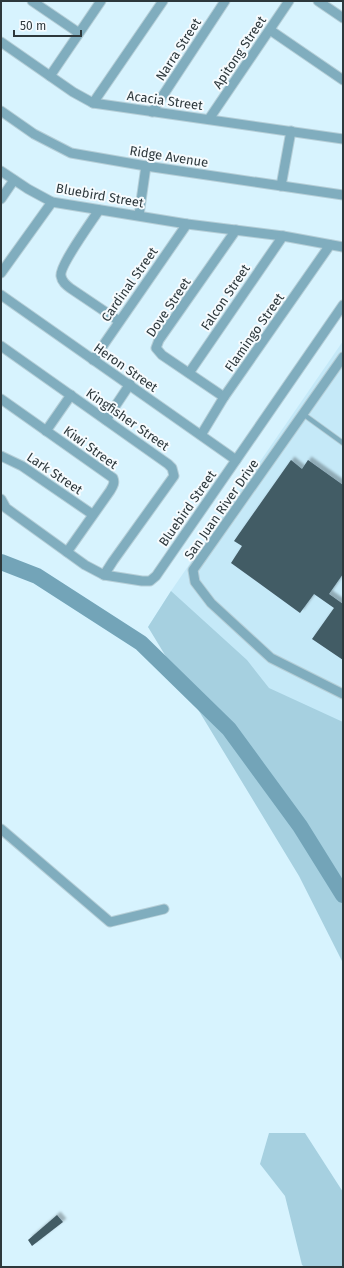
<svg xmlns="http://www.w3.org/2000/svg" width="344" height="1268" viewBox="0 0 344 1268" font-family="'Fira Sans',sans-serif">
	<defs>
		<filter id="shadow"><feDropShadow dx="3.5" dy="-3.5" stdDeviation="1" flood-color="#0004"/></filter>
	</defs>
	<rect width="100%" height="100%" fill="#d7f3fe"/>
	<path fill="#c5e9f8" d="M343,341V848L148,627L171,591Z"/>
	<g fill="#a6d0e0">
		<path d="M171,591L247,660L269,688L343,722V963L299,876L148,627Z"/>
		<path d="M269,1133H305L343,1192V1267H305L302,1265L285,1196L260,1164Z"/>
	</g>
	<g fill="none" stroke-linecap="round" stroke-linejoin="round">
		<path stroke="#73a4b8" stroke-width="16" d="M1,562L37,576L141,643L229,729L300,826L343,895"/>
	</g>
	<g fill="#435b65" filter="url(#shadow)">
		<path d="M291,460L302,469L308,460L343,485V574L329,594L343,604V660L312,639L334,608L314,594L300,613L231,563L242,546L234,541Z"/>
		<path d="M57,1215L63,1222L32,1246L28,1240Z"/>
	</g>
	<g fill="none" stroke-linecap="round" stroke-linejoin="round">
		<g stroke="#b5ced7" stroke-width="6">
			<path id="service" d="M303,414L343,443"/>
		</g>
		<g stroke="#b5ced7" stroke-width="11">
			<g id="minor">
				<path d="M32,1L79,33"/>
				<path d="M318,1L343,18"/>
				<path d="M270,30L343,80"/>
				<path d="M1,42L73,92L93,103L343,139"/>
				<path d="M50,76L101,1"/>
				<path d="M93,103L163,1"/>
				<path d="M1,111L34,134L71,153L146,166L343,195"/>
				<path d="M152,112L225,1"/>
				<path d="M209,119L289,1"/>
				<path d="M1,171L28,189L52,202L187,224L283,236L343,247"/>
				<path d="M281,186L291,131"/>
				<path d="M1,199L14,180"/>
				<path d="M99,210C92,221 59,266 61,276C62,282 66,285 70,288L119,321"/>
				<path d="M139,215L146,166"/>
				<path d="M1,273L52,202"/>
				<path d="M1,295L236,460"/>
				<path d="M1,346L168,464L172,468L174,476L113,561L104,575"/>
				<path d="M343,357L193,570L195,582L211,603L271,658L343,694"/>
				<path d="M93,360L187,224"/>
				<path d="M189,373L283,236"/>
				<path d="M224,397L162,355L156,348L159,340L236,230"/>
				<path d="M1,399L113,478C115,483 113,486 110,491L67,552"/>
				<path d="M106,420L130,384"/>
				<path d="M46,431L71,395"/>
				<path d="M201,435L224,397L330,245"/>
				<path d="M1,456L22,466L92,514"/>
				<path d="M1,499L6,508L85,565L104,575L142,581H150L156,576L343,305"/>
				<path d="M1,829L110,922L164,909"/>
			</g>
		</g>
		<use href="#service" stroke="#80adbe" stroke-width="4.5"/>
		<use href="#minor" stroke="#80adbe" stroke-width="9"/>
	</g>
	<g text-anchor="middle" stroke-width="4" stroke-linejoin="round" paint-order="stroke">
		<g font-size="13" fill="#2d383c" stroke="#f6fbfe">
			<text transform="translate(178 49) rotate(-57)" y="5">Narra Street</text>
			<text transform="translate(239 52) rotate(-56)" y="5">Apitong Street</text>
			<text transform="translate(165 100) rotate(8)" y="5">Acacia Street</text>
			<text transform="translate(169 156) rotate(9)" y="5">Ridge Avenue</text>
			<text transform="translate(100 195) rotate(10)" y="5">Bluebird Street</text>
			<text transform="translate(129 284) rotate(-55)" y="5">Cardinal Street</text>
			<text transform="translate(225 297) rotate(-56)" y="5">Falcon Street</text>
			<text transform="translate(168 307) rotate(-56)" y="5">Dove Street</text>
			<text transform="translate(254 332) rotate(-55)" y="5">Flamingo Street</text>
			<text transform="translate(126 367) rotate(35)" y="5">Heron Street</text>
			<text transform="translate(128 419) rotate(35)" y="5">Kingfisher Street</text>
			<text transform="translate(91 447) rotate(36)" y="5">Kiwi Street</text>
			<text transform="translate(55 473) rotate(34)" y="5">Lark Street</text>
			<text transform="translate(187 508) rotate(-55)" y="5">Bluebird Street</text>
			<text transform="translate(221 509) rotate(-55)" y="5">San Juan River Drive</text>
		</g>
	</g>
	<rect width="344" height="1268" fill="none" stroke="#2d383c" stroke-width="4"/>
	<path d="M14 30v6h67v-6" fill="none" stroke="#2d383c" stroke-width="2"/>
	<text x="20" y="30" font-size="12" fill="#2d383c" stroke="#f6fbfe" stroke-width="3" paint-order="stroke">50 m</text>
</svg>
